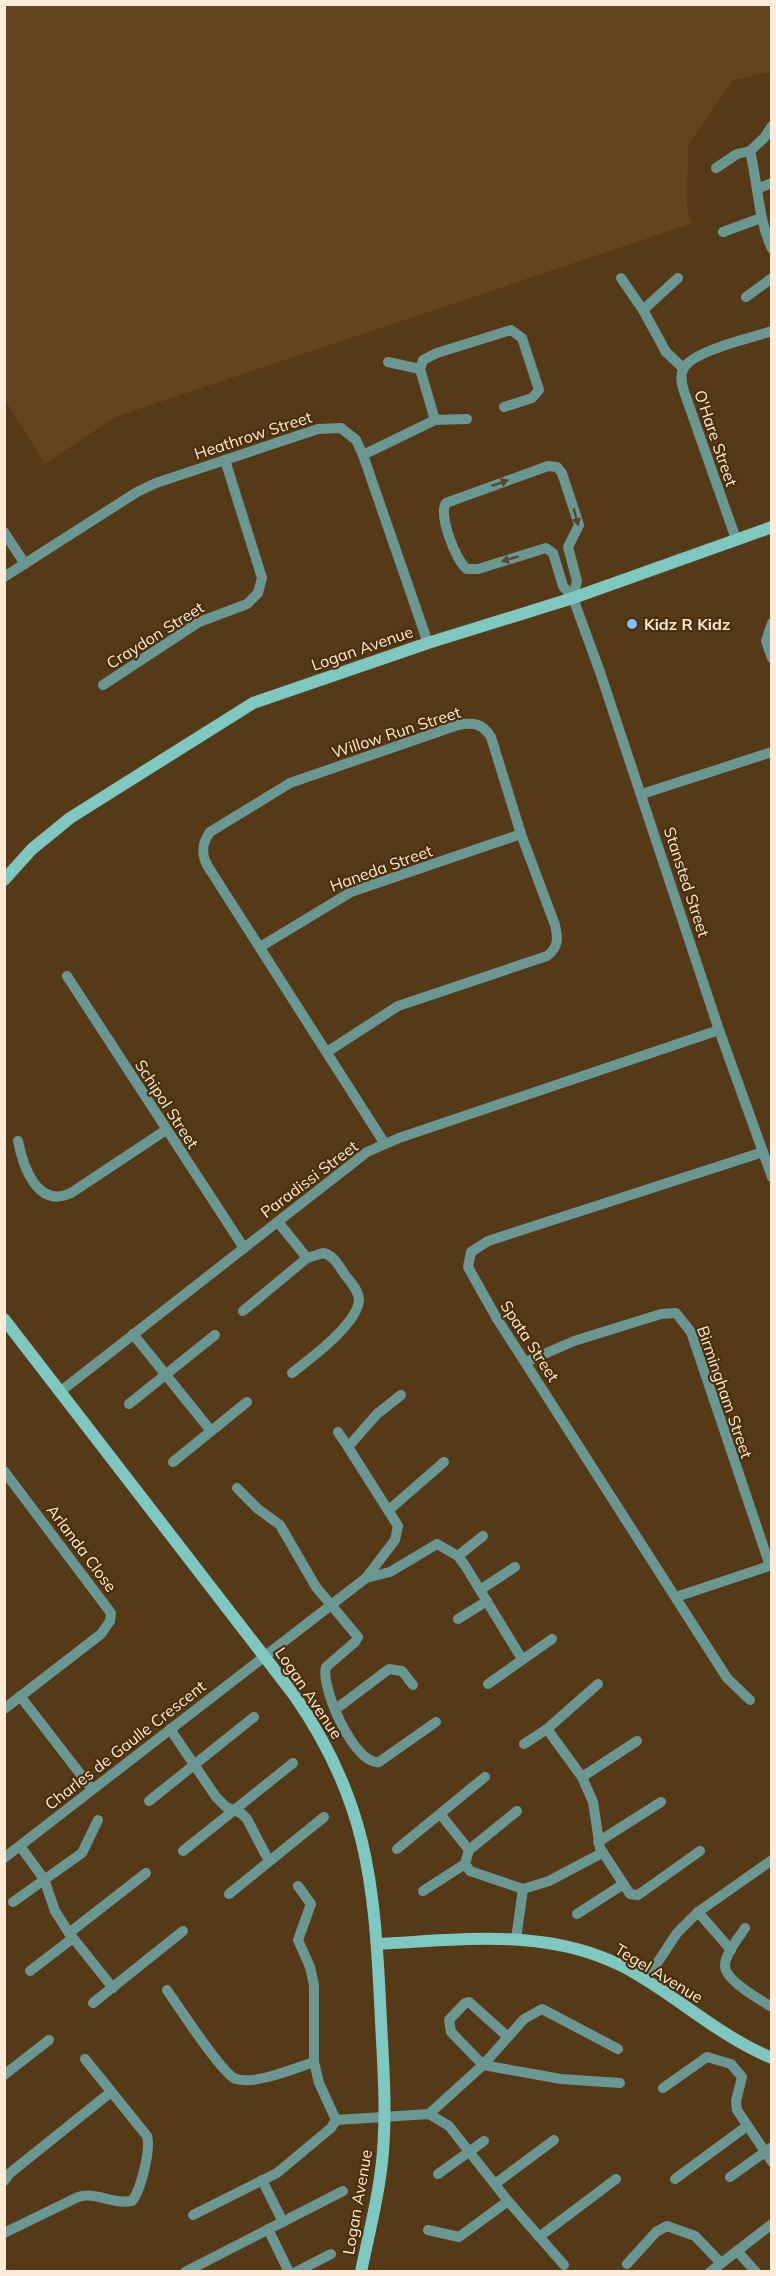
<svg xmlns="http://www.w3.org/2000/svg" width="776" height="2276" viewBox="0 0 776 2276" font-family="Mulish,sans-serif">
	<rect width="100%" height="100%" fill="#563a17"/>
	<path fill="#64441e" d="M5,4L771,5V72L733,80L688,145L687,210L693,223L115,417L45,464L5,400Z"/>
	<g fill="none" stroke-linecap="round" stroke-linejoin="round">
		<g stroke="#6b9793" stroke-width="10">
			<path d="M772,126L764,138L750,151C758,184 758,219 772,249"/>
			<path d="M716,168L737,154L750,151"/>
			<path d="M759,188L772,183"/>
			<path d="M723,232L761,218"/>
			<path d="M621,278L643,310L678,278"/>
			<path d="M746,297L772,278"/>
			<path d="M643,310L666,352L683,368"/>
			<path d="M388,362L420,369"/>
			<path d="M435,420L420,369L423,360L437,353L511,330L522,338L539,390L532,398L504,407"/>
			<path d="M363,455L435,420L467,419"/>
			<path d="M4,532L25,564"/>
			<path d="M736,539L686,397C683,389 679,378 683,370C690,351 752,338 772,331"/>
			<path d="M4,577L137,492L156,483L318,429L341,428L356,440L363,455L428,643"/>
			<path d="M573,598L577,581L568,547L579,525L562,473L557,467L548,466L446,503C438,514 456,562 467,569H478L546,548L553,553L563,586L573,598L600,672L719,1030L772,1177"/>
			<path d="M772,623L766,641L772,658"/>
			<path d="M103,685L199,622L247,604L258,593L262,578L225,460"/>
			<path d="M642,794L772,752"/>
			<path d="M260,947L351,892L521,834"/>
			<path d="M67,976L244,1248"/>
			<path d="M327,1052L398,1006L547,956C559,947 558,938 555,925L521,834L491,737C482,723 473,722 458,725L290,783L210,832C202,843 201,853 207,865L385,1144"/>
			<path d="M18,1141C23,1166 37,1209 71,1193L166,1130"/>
			<path d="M278,1222L307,1258L323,1253C334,1255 339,1266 345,1275C351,1282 358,1290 359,1299C359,1323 310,1359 292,1373"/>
			<path d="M243,1311L307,1258"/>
			<path d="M133,1334L211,1431"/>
			<path d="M526,1362L574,1341L661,1314L676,1313L691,1332L770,1566"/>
			<path d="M61,1391L367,1152L399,1138L719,1030"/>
			<path d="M129,1404L215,1335"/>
			<path d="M338,1432L348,1447"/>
			<path d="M173,1462L247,1402"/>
			<path d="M4,1471L111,1613L110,1621L101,1634L4,1709"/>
			<path d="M237,1488L258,1509L280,1525L316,1587L358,1637L355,1642L326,1667C320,1687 355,1766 379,1762L436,1722"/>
			<path d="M390,1509L444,1462"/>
			<path d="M458,1556L483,1536"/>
			<path d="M366,1578L390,1572L437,1544L458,1556L466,1567L522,1659"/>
			<path d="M480,1590L515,1567"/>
			<path d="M676,1597L772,1565"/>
			<path d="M458,1619L487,1601"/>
			<path d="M488,1684L552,1639"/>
			<path d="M20,1696L92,1789"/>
			<path d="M750,1700L727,1678L496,1317L468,1267L471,1252L488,1241L763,1152"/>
			<path d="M336,1709L389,1669L402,1671L413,1685"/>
			<path d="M170,1729L216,1797L226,1807L241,1813L247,1819L269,1861"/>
			<path d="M547,1729L582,1777L593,1802L600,1848L630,1894L638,1895L700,1851"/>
			<path d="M524,1744L547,1729L598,1684"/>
			<path d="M582,1777L637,1741"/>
			<path d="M149,1801L254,1717"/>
			<path d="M517,1811L469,1850L465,1864L470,1871L523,1889L549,1881L602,1853"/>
			<path d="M441,1815L469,1850"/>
			<path d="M598,1842L661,1802"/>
			<path d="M20,1846L44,1879L55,1911L69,1933L113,1988"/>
			<path d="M397,1849L485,1777"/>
			<path d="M183,1851L293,1763"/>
			<path d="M4,1858L366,1578L395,1540L398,1526L348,1447L377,1414L401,1395"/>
			<path d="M423,1891L465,1864"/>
			<path d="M229,1894L324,1817"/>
			<path d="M13,1902L82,1853L98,1820"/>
			<path d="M698,1912L731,1950"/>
			<path d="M577,1914L622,1885"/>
			<path d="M745,1928C739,1938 725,1953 725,1966C725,1980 760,2000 772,2007"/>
			<path d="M69,1933L146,1873"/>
			<path d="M516,1939L523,1889"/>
			<path d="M30,1971L73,1938"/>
			<path d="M646,1980L677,1933L698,1912L772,1860"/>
			<path d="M167,1990C178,2006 223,2075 236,2079C256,2085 295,2068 314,2062V1985L310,1967L298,1940L311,1904L298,1886"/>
			<path d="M93,2003L183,1931"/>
			<path d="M508,2037L469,2002L465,2003L449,2020L451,2032L483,2065L561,2079L620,2083"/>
			<path d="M314,2062L319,2083L336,2120"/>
			<path d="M4,2075L49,2040"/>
			<path d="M663,2088L707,2057L731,2064L742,2077L736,2101L737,2110L772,2162"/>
			<path d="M429,2114L483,2065L524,2019L542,2009L618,2049"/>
			<path d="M336,2120L429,2114L449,2126L508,2201L564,2265"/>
			<path d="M438,2174L484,2141"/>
			<path d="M730,2177L772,2147"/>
			<path d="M675,2179L747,2126"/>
			<path d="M262,2180L283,2222"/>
			<path d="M4,2181L10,2173L111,2092"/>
			<path d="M495,2184L554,2140"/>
			<path d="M193,2215L277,2173L331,2128L336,2120"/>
			<path d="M268,2229L289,2272"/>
			<path d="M428,2230L459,2237L508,2201"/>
			<path d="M4,2233L78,2197C96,2191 113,2205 132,2201C141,2190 151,2149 147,2136L85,2059"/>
			<path d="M539,2237L616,2179"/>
			<path d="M737,2251L756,2272"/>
			<path d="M627,2264L656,2232L667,2226L695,2236L720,2262"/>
			<path d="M185,2272L343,2191"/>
			<path d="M296,2272L331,2254"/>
			<path d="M710,2272L772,2224"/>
		</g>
		<g stroke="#7fc7c1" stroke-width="12">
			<path d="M4,880L32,849L70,818L253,703L428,643L573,598L772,527"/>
			<path d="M4,1319L294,1695C366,1798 374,1880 380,2001C382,2051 387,2101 383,2151C380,2192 369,2232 361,2272"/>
			<path d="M377,1944C461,1940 547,1927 624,1967C675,1994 718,2036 772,2058"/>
		</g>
	</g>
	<defs><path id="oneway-solid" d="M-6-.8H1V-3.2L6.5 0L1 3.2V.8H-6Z" transform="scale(1.5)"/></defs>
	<g fill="#53492d">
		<use href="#oneway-solid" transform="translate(500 483) rotate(-19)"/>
		<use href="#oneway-solid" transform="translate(576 517) rotate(75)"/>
		<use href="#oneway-solid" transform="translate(510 559) rotate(163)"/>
	</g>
	<circle fill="#80bdfa" stroke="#4b2f0b" stroke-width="2" cx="632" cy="624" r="6"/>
	<g text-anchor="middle" stroke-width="4.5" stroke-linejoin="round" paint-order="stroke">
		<g font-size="16" fill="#fdebd8" stroke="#4b2f0b">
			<text transform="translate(253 435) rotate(-18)" y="6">Heathrow Street</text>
			<text transform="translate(716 438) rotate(71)" y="6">O'Hare Street</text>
			<text transform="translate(155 635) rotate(-32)" y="6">Craydon Street</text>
			<text transform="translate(362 648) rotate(-19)" y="6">Logan Avenue</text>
			<text transform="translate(396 732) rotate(-18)" y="6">Willow Run Street</text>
			<text transform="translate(381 868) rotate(-20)" y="6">Haneda Street</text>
			<text transform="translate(687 882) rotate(72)" y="6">Stansted Street</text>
			<text transform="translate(167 1104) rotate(57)" y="6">Schipol Street</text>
			<text transform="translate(309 1179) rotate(-37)" y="6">Paradissi Street</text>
			<text transform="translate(530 1341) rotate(57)" y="6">Spata Street</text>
			<text transform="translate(725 1392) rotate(71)" y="6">Birmingham Street</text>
			<text transform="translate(82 1548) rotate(53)" y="6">Arlanda Close</text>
			<text transform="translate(309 1693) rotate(56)" y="6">Logan Avenue</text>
			<text transform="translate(125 1745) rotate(-38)" y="6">Charles de Gaulle Crescent</text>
			<text transform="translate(659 1973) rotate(31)" y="6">Tegel Avenue</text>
			<text transform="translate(357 2202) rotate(-80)" y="6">Logan Avenue</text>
		</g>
		<g font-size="16" font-weight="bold" fill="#fdebd8" stroke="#4b2f0b" text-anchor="start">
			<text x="644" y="630">Kidz R Kidz</text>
		</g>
	</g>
	<rect width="776" height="2276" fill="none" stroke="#fdebd8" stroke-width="12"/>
</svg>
